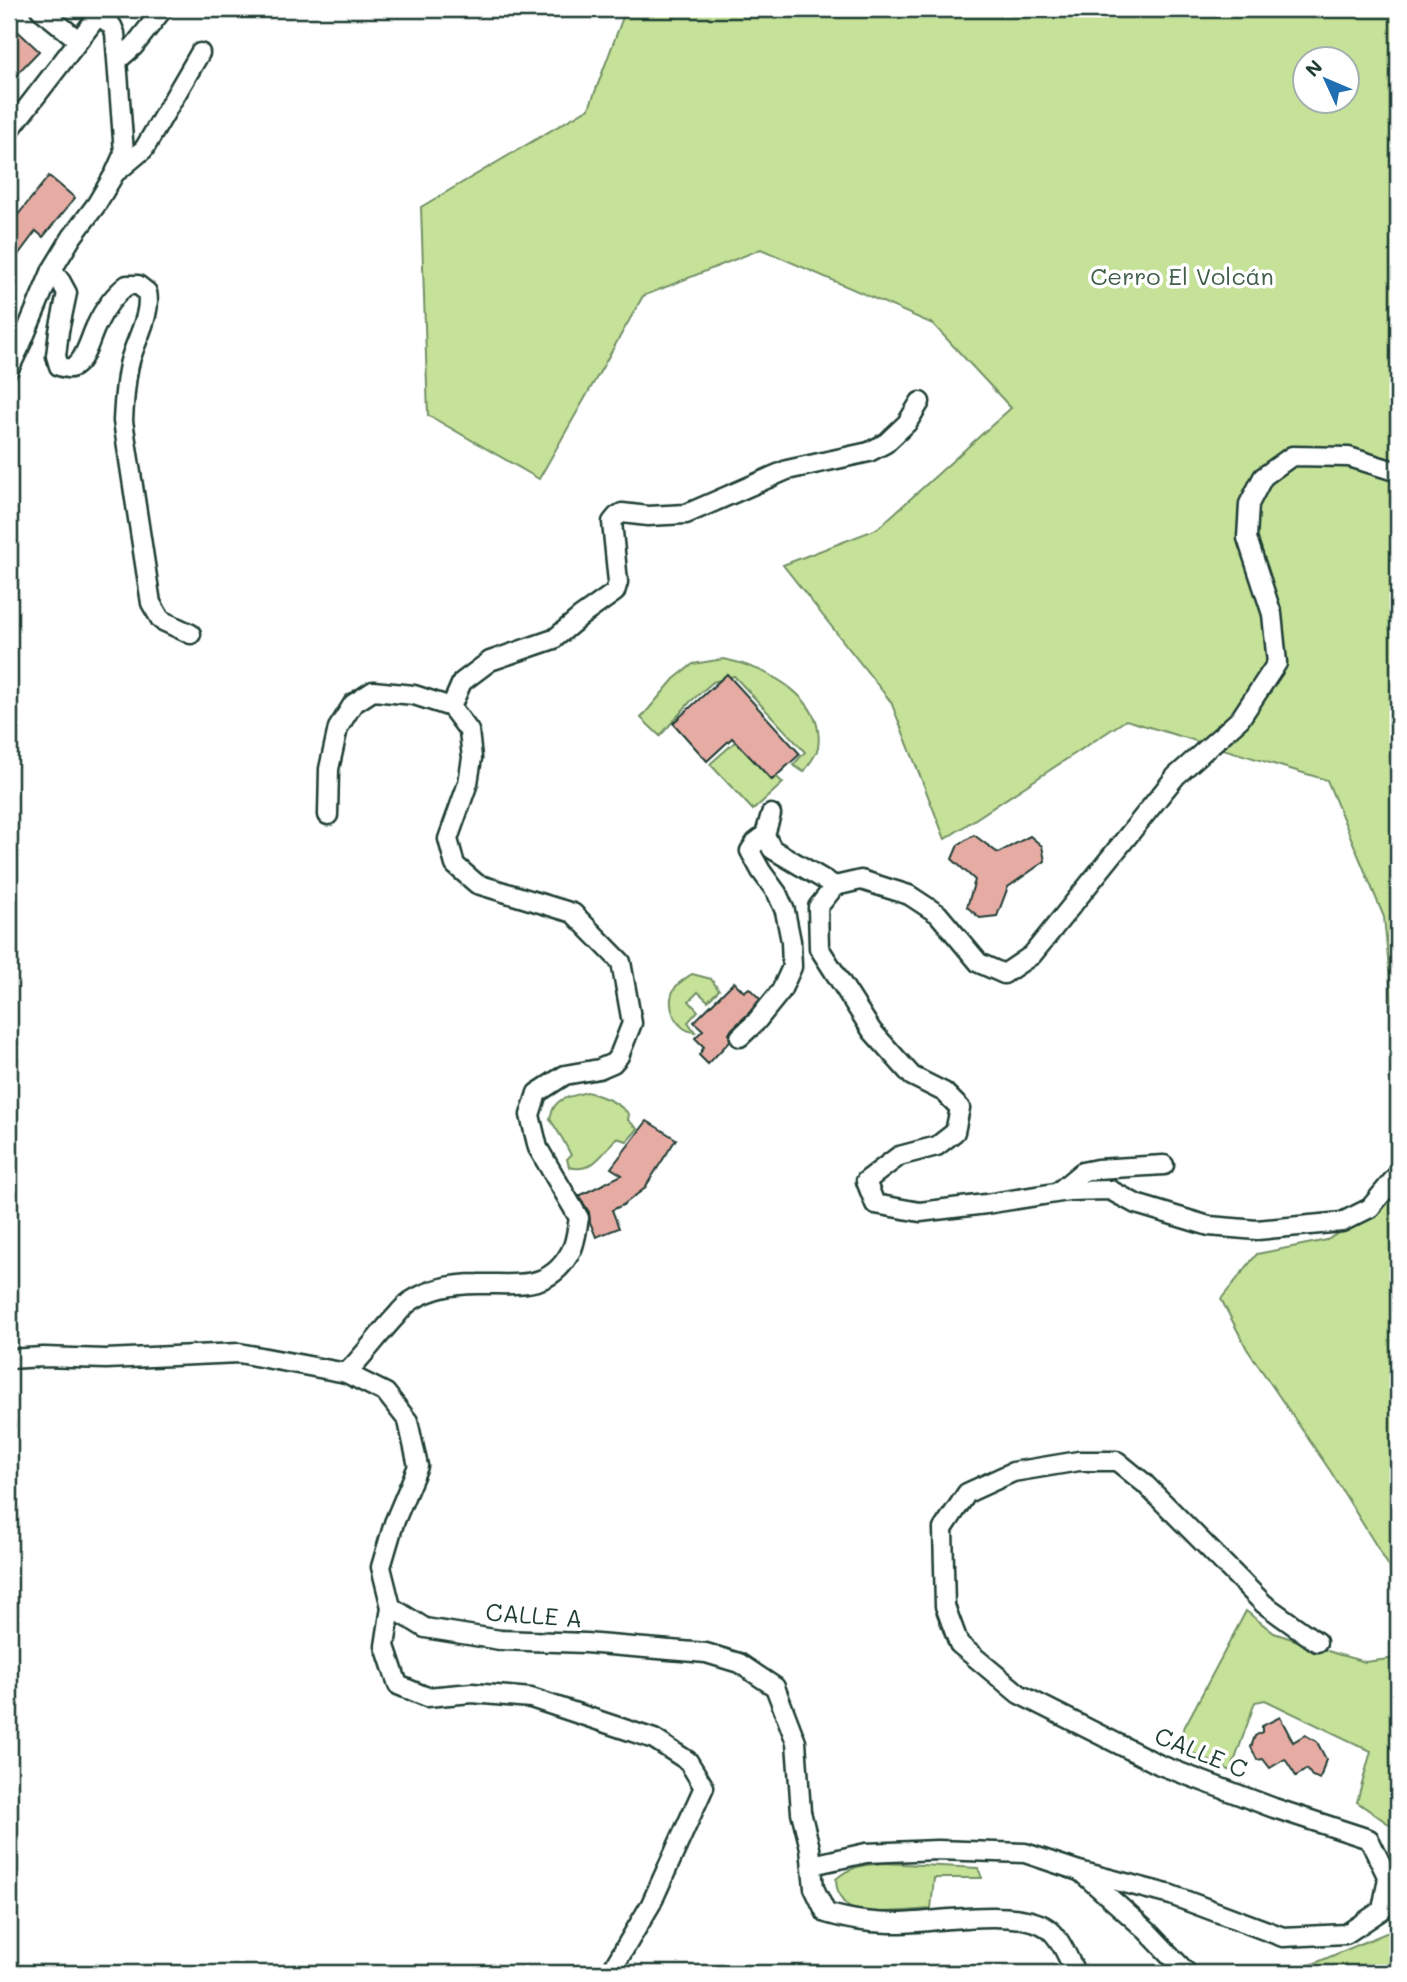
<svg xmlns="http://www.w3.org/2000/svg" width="1407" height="1982" viewBox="0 0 1407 1982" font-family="Mali,sans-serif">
	<rect width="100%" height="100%" fill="#fff"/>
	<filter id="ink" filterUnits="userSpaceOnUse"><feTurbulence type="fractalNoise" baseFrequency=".0143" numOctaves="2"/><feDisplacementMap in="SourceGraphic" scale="14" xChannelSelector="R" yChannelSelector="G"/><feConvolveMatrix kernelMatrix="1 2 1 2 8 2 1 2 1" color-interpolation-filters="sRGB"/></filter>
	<g filter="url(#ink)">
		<g fill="#c6e299" stroke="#729066" stroke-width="2" fill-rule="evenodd">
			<path d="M626,9H1398V1024L1394,1021L1384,917L1327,780L1126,720L945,839L891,702L783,565L877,529L1011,408L933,324L761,249L643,296L539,479L428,415L421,207L589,108ZM1306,60H1348V102H1306Z"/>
			<path d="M724,659C765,667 826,697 818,748C816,756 808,765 804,772L793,765L805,752L734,676L713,682L690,702L660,736L641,718L674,679L693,664Z"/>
			<path d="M736,741L771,780L776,776L783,783L753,810L710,764Z"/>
			<path d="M692,974L711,979L719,990L708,1001L698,992L689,1001L698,1011L688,1022L695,1032C676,1031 664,1004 675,988C679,982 686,978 692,974Z"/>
			<path d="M587,1092C604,1097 616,1101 629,1114L628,1120L638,1129L627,1141L616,1138C604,1153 591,1174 569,1167L567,1159L571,1155L562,1138L550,1119C554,1096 568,1098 587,1092Z"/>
			<path d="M1398,1180V1581L1331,1472L1247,1349L1221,1299L1257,1254L1327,1240L1388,1202Z"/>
			<path d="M1246,1611L1274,1633L1337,1654L1365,1662L1398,1658V1694L1390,1708L1398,1699V1832L1396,1829L1357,1802L1371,1751L1265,1700L1255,1702L1231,1771L1175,1745Z"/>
			<path d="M883,1863L978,1868L982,1878H934L931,1909C914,1910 862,1916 849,1907C840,1901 836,1889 836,1879C851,1866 864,1865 883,1863Z"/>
			<path d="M1398,1913V1973H1312L1308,1966L1391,1931Z"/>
		</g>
		<g fill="#e6aca4" stroke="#1f3d34" stroke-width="2">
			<path d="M9,23L39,51L9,82Z"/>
			<path d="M49,176L75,198L43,237L36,231L9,267V226Z"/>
			<path d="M727,674L800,754L772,780L732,738L707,761L673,723Z"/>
			<path d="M974,835L998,853L1030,836L1042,846L1045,861L1008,887L997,916L980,918L967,907L975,880L952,859L958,845Z"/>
			<path d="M734,982L744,992L749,988L760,999L748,1014L732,1029L729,1034L730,1041L708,1064L699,1055L704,1047L695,1038L703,1030L694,1022Z"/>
			<path d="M647,1121L676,1139L644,1189L623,1205L612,1210L619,1228L596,1237L590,1222L589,1212L579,1196L622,1175L611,1168Z"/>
			<path d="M1280,1717L1293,1742L1305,1735L1317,1742L1326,1759L1320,1779L1312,1776L1307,1769L1296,1776L1285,1759L1270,1768L1263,1759L1257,1760L1251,1747L1255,1736L1262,1732V1726Z"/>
		</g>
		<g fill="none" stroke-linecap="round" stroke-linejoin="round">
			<g stroke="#1f3d34" stroke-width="23">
				<g id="street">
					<path d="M40,9L78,40"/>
					<path d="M118,60L134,46L163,9"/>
					<path d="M9,131L103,9"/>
					<path d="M119,170L144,149L200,53"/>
					<path d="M52,270L61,282L67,293L59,331L56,356L59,366C64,368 70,370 75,366C86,358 90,338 96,326C103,311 114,295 127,285H138L147,292C152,314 136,339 130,361C125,380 124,401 123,421L151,603L161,620L191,634"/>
					<path d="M9,369L21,344L52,270L72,237L96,205L115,173L124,153L115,33L112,26L98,14"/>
					<path d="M1398,472L1349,457L1292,456L1263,477L1249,504L1247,538L1272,614L1277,663L1240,719L1176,776L1032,955L1004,974L979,963L938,914L909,895L861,880L835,886L818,907L819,948L872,1031L912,1076L944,1092L960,1108L955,1132L937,1146L899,1156L866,1181L875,1204L920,1212L986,1204L1068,1191L1110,1190L1136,1204L1209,1226L1257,1230L1342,1222L1370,1208L1398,1174"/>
					<path d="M771,814L765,835L772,849L835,886"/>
					<path d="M328,815L329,769L338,728L353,704L373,691L414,695L451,707"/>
					<path d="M740,1037L756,1022L781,991L792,967L791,941L785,911L777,893L761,871L750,851L756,842L765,835"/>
					<path d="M1058,1192L1082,1172L1097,1169L1164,1165"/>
					<path d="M9,1359L43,1357L106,1359L239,1353L346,1373L386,1393L408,1421L418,1466L394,1523L381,1567L391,1607L425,1628L500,1640L585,1643L706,1653L739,1663L775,1687L796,1742L801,1812L810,1848L814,1888L826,1913C853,1921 873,1923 901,1923C936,1922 1025,1906 1051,1931C1061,1940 1070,1961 1075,1973"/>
					<path d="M346,1373C364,1356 378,1335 396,1316C400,1311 405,1305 411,1301C431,1288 455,1284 478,1284C517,1283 551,1292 572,1249C576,1240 577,1228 579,1218L538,1148L530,1115L537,1093L565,1075L599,1069L613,1063L619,1056L632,1023L621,962L573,913L477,884L455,865L448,839L468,783L472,758L469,731L451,707L462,682L490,661L554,639L580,617L615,592L618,582L612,522L617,516L622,513L648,516L686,514L787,470L869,452L886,443L907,423L920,402"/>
					<path d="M391,1607L385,1646L398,1685L427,1697L472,1693L531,1698L654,1739L688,1761L704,1787L651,1904L610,1973"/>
					<path d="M812,1865L866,1853L937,1850L1025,1853L1079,1871L1171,1895L1283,1937L1346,1934L1382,1910L1388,1878L1369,1839L1274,1808L1160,1765L1019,1694L959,1644L945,1606L943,1529L967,1493L1013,1472L1079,1461H1117L1144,1483L1264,1604L1317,1642"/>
					<path d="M1082,1873L1147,1931L1187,1973"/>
				</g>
			</g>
			<use href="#street" stroke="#fff" stroke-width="18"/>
		</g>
	</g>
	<g text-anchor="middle" stroke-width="7" stroke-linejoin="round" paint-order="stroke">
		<g font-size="24" fill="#405e48" stroke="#fff">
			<text x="1182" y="285">Cerro El Volcán</text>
		</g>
		<g font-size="24" fill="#1f3d34" stroke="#fff">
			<text transform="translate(534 1616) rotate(4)" y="8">CALLE A</text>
			<text transform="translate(1201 1753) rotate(22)" y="8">CALLE C</text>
		</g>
	</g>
	<rect width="1407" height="1982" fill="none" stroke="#fff" stroke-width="35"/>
	<rect x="18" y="18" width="1372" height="1947" fill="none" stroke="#1f3d34" stroke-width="2.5" filter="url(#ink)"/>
	<g transform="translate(1326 80) rotate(314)"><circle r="33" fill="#ffffff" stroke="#a5b1ae" stroke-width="2"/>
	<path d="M0-5L12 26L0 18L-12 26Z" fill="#1f6fb2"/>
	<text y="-10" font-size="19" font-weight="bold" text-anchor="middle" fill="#1f3d34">N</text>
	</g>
</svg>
